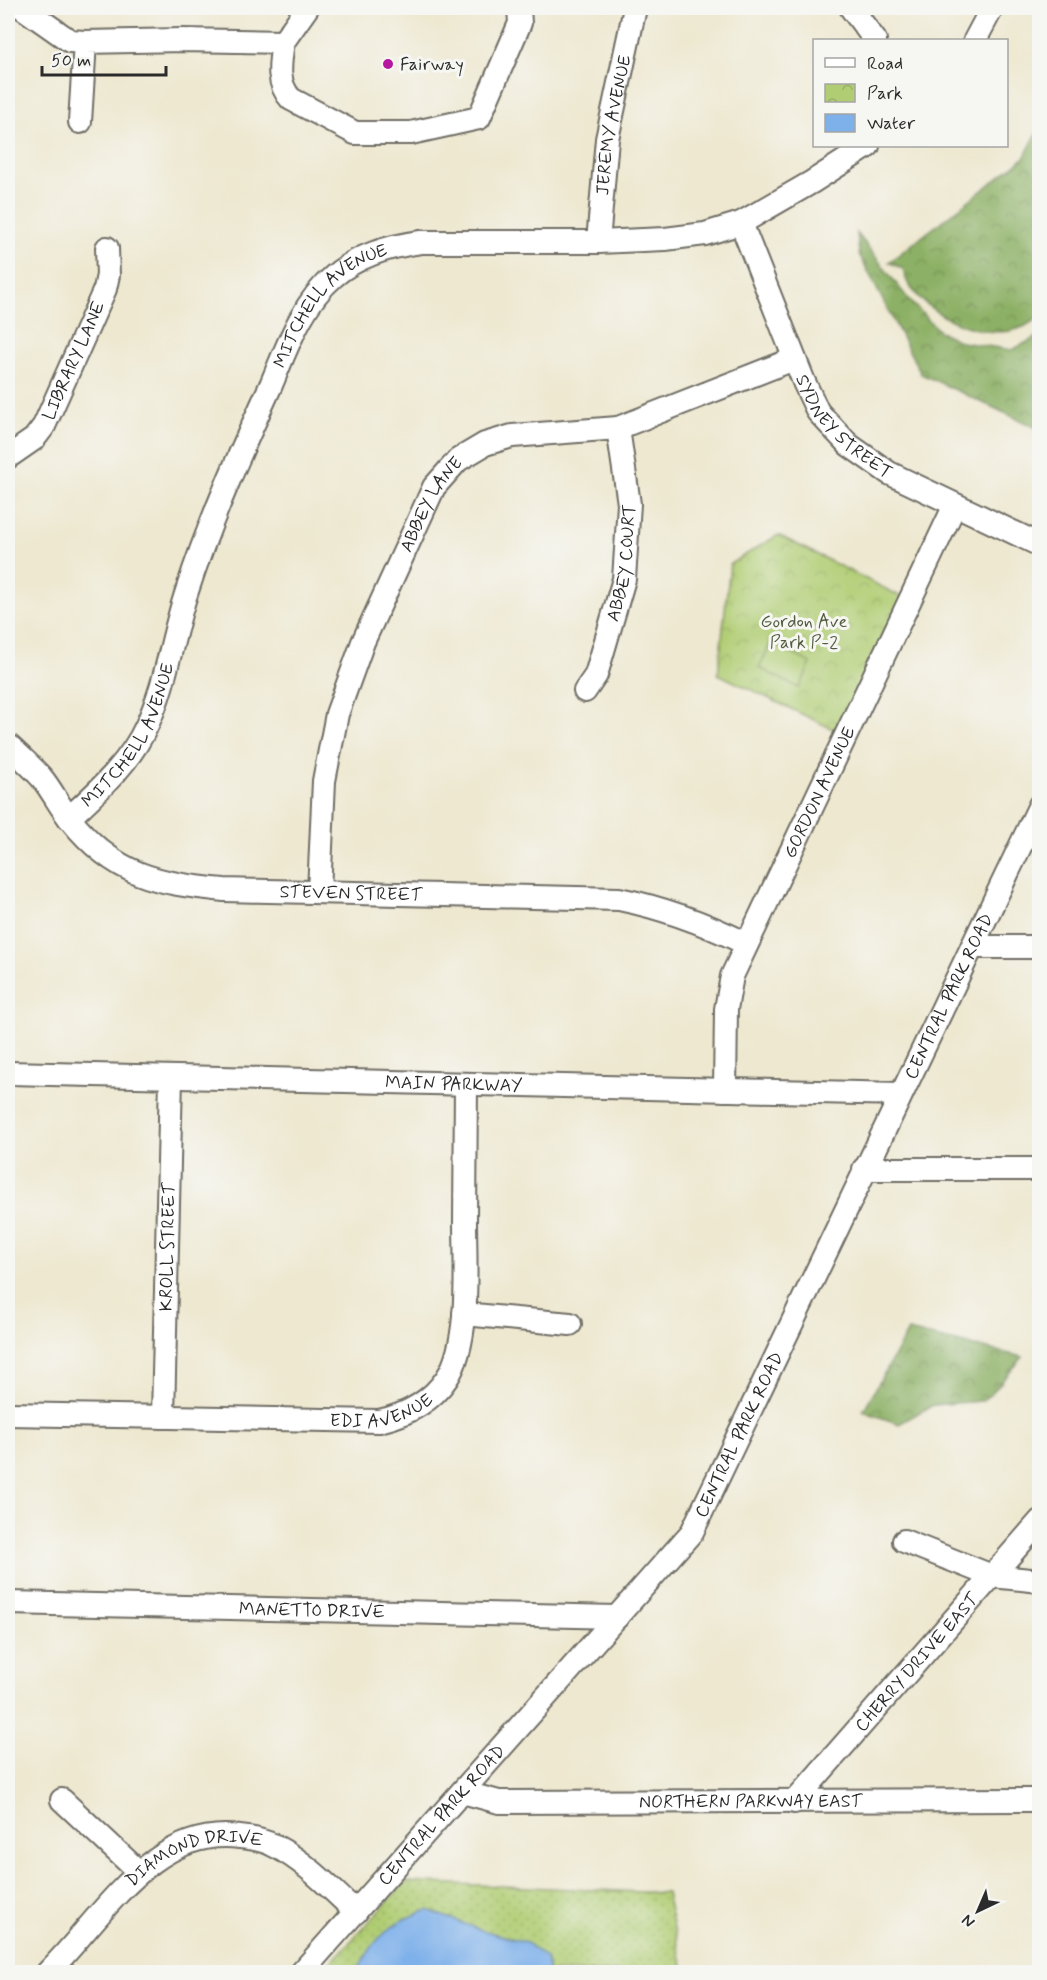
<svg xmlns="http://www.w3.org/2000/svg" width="1047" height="1980" viewBox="0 0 1047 1980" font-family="Mynerve,sans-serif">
	<defs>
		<pattern id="grass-dots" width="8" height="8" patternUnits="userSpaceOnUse" patternTransform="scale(1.5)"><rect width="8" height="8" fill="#b0cd73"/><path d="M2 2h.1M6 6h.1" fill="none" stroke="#98b064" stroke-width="1.8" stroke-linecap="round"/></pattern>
		<pattern id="forest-crowns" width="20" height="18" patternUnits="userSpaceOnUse" patternTransform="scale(1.5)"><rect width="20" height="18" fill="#8cb065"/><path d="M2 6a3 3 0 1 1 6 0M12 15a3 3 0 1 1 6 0" fill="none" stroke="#738f53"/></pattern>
		<pattern id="park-crowns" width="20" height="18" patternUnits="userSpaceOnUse" patternTransform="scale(1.5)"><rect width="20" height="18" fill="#b0cd73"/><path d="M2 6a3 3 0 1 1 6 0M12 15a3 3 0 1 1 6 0" fill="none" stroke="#98b064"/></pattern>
	</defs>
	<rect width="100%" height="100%" fill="#f6f6f2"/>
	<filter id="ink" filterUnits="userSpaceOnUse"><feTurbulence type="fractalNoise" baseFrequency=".0167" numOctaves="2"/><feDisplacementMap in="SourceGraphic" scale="12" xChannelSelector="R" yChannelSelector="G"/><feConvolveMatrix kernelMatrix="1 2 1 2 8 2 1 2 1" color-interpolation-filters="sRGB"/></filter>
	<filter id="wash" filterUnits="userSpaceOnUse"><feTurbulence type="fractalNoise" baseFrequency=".008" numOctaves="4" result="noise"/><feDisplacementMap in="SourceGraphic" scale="24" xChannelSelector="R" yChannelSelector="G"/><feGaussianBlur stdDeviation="1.35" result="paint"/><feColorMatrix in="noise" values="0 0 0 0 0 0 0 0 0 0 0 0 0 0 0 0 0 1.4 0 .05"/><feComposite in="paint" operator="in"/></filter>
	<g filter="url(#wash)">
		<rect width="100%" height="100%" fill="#eee8d0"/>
		<path fill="url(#grass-dots)" stroke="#6e7c4f" stroke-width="1.5" d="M406,1882L666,1893L684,1972H322Z"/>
		<g fill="url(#forest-crowns)" stroke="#5c6e48" stroke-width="1.5">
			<path d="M1039,129V316C1006,351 933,322 910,286C906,282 905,274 903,269L889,262L1024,158Z"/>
			<path d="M857,233L909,300L939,331L961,342L1012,350L1039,336V429L921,374L859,254Z"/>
			<path d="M908,1331L1023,1357L991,1394L981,1401L933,1405L899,1424L863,1411Z"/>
		</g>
		<path fill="url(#park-crowns)" stroke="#6e7c4f" stroke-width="1.5" d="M778,535L906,599L841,733L718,674L730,564Z"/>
		<path fill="#b0cd73" stroke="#6e7c4f" stroke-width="1.5" d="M771,643L811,663L799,688L759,668Z"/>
		<path fill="#7eb0ea" stroke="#546e8a" stroke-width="1.5" d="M428,1910L478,1929L525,1942L546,1958L549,1972H357C374,1938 390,1922 428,1910Z"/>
	</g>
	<g filter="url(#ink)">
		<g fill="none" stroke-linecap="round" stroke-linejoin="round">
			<g stroke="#6f6d65" stroke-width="26">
				<g id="minor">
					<path d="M23,8L70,41L85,42"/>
					<path d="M851,8L875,40"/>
					<path d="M975,40L992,8"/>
					<path d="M283,42C280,63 276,83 291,99L355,133H411L479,118L520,23L519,8"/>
					<path d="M80,122L85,42L182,40L283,42L307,8"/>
					<path id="s1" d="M741,223L804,382L818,412L849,445L889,473L1040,545"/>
					<path id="s2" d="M598,242L607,139L635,8"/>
					<path id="s3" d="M8,457L34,439L44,426L105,289L108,275L107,248"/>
					<path id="s4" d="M585,691L596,675L624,579L629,504L618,428"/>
					<path id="s5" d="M8,745C19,755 31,766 41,777C52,790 59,806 70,819C115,876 156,883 224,890L619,899C664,908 704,923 745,943"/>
					<path id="s6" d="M69,818C98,791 130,763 147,725C167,682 172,635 187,591C210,520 240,453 271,385C287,347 302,303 334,276C358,255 391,246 421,242H598L665,239L705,234L741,223L812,182L868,146"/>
					<path id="s7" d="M319,892L324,781L337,714L363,642L434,487L458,460L485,444L512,436L618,428L794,359"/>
					<path d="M972,947H1040"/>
					<path id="s8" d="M8,1073L900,1094"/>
					<path id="s9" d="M725,1090L726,1009L732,976L955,505"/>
					<path d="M864,1169H1040"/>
					<path d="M464,1314L570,1324"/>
					<path id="s10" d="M8,1414L379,1421C406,1415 431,1402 447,1378C471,1342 465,1264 465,1221C465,1175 466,1129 466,1084"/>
					<path id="s11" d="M163,1417L171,1077"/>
					<path d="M904,1541L992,1576L1040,1581"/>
					<path id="s12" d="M8,1603L617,1617"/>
					<path id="s13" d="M462,1792L499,1802L1040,1800"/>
					<path d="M62,1800L139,1872"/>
					<path id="s14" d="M794,1802L1040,1521"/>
					<path id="s15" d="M48,1972C102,1919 152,1825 240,1837C252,1838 264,1840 275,1846C306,1862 331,1889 356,1912"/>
					<path id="s16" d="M302,1972L692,1532L1040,805"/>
				</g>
			</g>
			<use href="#minor" stroke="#fff" stroke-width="22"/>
		</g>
	</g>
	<circle fill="#b5179e" stroke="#f6f6f2" stroke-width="2" cx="388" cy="64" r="6"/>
	<g text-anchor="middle" stroke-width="6" stroke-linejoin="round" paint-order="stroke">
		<g font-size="18" fill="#2b2b2b" stroke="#f6f6f2" text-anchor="start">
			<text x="400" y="70">Fairway</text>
		</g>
		<g font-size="18" fill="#2b2b2b" stroke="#f6f6f2">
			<text dy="6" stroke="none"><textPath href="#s2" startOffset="118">JEREMY AVENUE</textPath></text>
			<text dy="6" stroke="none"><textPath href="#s6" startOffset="588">MITCHELL AVENUE</textPath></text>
			<text dy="6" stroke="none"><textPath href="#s3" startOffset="120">LIBRARY LANE</textPath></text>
			<text dy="6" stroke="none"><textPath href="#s1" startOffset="232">SYDNEY STREET</textPath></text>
			<text dy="6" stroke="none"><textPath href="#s7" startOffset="410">ABBEY LANE</textPath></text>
			<text dy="6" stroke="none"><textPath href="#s4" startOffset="135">ABBEY COURT</textPath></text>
			<text dy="6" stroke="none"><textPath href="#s6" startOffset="104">MITCHELL AVENUE</textPath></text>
			<text dy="6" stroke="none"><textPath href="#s9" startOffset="318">GORDON AVENUE</textPath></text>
			<text dy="6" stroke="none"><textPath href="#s5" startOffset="400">STEVEN STREET</textPath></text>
			<text dy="6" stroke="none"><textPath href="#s16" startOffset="1182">CENTRAL PARK ROAD</textPath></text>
			<text dy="6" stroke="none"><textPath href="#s8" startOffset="446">MAIN PARKWAY</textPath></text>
			<text dy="6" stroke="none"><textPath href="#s11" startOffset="170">KROLL STREET</textPath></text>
			<text dy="6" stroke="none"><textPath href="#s10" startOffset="375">EDI AVENUE</textPath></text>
			<text dy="6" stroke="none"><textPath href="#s16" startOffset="696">CENTRAL PARK ROAD</textPath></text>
			<text dy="6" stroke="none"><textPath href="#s12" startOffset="304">MANETTO DRIVE</textPath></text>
			<text dy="6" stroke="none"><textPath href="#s14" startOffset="186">CHERRY DRIVE EAST</textPath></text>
			<text dy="6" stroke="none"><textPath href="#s13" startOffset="290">NORTHERN PARKWAY EAST</textPath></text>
			<text dy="6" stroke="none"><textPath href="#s16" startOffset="210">CENTRAL PARK ROAD</textPath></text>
			<text dy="6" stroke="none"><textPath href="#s15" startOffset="194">DIAMOND DRIVE</textPath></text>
		</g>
		<g font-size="18" fill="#535c41" stroke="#f6f6f2">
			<text x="804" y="627">Gordon Ave<tspan x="804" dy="21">Park P-2</tspan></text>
		</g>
	</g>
	<rect width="1047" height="1980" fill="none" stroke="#f6f6f2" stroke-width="30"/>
	<rect x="813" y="39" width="195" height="108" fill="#f6f6f2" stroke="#a5a5a2" stroke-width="1.5"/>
	<rect x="825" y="58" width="30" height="9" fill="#ffffff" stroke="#a5a5a2" stroke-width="1.5"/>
	<text x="867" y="69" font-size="18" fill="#2b2b2b">Road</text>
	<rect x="825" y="84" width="30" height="18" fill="url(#park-crowns)" stroke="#a5a5a2" stroke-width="1.5"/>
	<text x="867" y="99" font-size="18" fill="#2b2b2b">Park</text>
	<rect x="825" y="114" width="30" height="18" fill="#7eb0ea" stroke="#a5a5a2" stroke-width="1.5"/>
	<text x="867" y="129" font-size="18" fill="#2b2b2b">Water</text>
	<g transform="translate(978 1911) rotate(224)" stroke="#f6f6f2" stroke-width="4.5" paint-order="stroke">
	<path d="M0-4.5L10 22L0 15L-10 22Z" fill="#2b2b2b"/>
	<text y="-9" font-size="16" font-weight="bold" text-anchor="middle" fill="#2b2b2b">N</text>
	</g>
	<path d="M42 66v9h124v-9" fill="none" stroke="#2b2b2b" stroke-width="3"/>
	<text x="51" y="66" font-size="18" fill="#2b2b2b" stroke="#f6f6f2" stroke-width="4.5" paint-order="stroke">50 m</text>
</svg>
